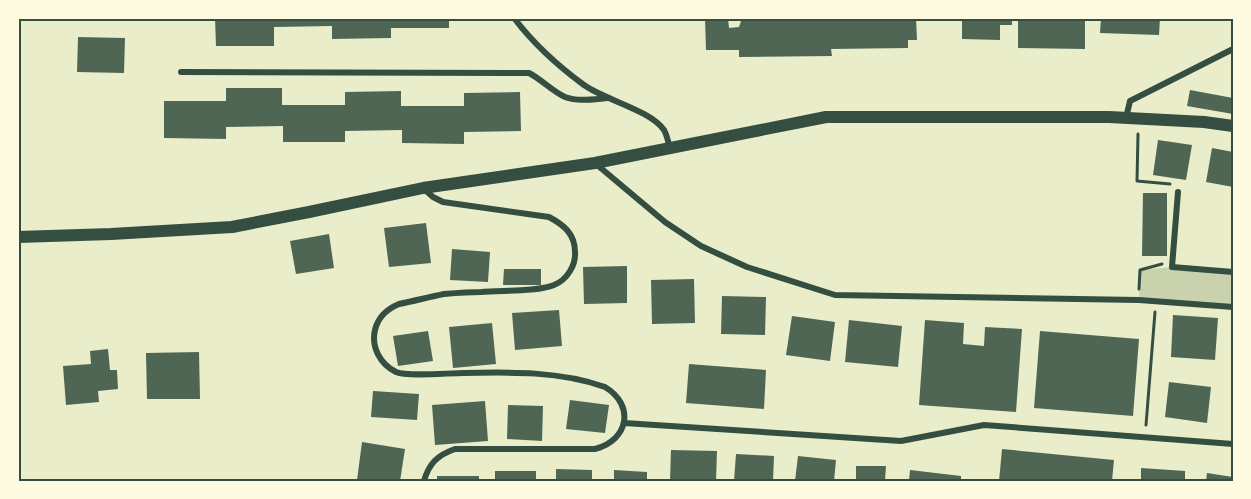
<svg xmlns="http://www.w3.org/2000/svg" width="1251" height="499" viewBox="0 0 1251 499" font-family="Roboto,sans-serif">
	<rect width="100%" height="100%" fill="#e9edc9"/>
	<path fill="#cad2ad" d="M1172,267L1233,272V307L1139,300L1140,270Z"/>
	<g fill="#4f6655">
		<path d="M215,18H449V28H391V38L332,39V26L274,27V46H216Z"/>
		<path d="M705,18H728L729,28L739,27L742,18H916L917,40H908V48L831,49L832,56L739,57V50H706Z"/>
		<path d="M962,18H1012V25H1000V40L962,39Z"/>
		<path d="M1018,18H1085V49L1018,48Z"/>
		<path d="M1101,18H1160L1159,35L1100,33Z"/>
		<path d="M78,37L125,38L124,73L77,72Z"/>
		<path d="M226,88H282V105H345V92L401,91V106H464V93L520,92L521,131L464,132V144L402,143V130L345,131V142H283V126L226,127V139L164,138V101H226Z"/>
		<path d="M1190,90L1233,98V114L1187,106Z"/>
		<path d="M1158,140L1192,145L1186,180L1153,175Z"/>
		<path d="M1212,148L1233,152V187L1206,182Z"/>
		<path d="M1143,193H1167V256H1142Z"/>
		<path d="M426,223L431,263L389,267L384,228Z"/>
		<path d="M329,234L334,268L296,274L290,241Z"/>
		<path d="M452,249L490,252L488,282L450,280Z"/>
		<path d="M627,266V303L584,304L583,267Z"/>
		<path d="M504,269H541V285H503Z"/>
		<path d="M694,279L695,323L652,324L651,280Z"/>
		<path d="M722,296L766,297L765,335L721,334Z"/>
		<path d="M559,310L562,346L515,350L512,313Z"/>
		<path d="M1173,315L1218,318L1215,360L1171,357Z"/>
		<path d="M792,316L835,322L830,361L786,355Z"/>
		<path d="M849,320L902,326L898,367L845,362Z"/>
		<path d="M925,320L964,323L963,344L984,346L985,327L1022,329L1016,412L919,405Z"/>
		<path d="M492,323L496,364L453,368L449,327Z"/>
		<path d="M428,331L433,361L398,366L393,336Z"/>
		<path d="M1040,331L1139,339L1133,416L1034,408Z"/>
		<path d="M108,349L110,370H117L118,389L98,391L99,402L66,405L63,366L91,364L90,351Z"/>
		<path d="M199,352L200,399H147L146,353Z"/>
		<path d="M689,364L766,370L764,409L686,403Z"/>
		<path d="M1169,382L1211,387L1207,423L1165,417Z"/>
		<path d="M373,391L419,394L417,420L371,417Z"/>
		<path d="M570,400L609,405L605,433L566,429Z"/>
		<path d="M485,401L488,441L435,445L432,405Z"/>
		<path d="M508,405L543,406L542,441L507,439Z"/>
		<path d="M362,442L405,449L400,481L357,480Z"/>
		<path d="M1002,449L1114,460L1112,481H999Z"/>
		<path d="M671,450L717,451L716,481H670Z"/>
		<path d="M736,454L774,456L773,481H734Z"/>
		<path d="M798,456L836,460L834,481H795Z"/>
		<path d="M856,466H886L885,481H856Z"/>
		<path d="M1141,468L1185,471V481H1141Z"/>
		<path d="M556,469L592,470V481H556Z"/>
		<path d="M614,470L647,472V481H614Z"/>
		<path d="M910,470L961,476V481H909Z"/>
		<rect x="495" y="471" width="41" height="10"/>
		<path d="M1207,473L1233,477V481H1206Z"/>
		<rect x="437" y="476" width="42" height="5"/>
	</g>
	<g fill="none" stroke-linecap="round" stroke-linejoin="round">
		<g stroke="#344e41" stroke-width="3">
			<path d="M1138,134L1137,181L1170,184"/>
			<path d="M1139,289L1140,270L1162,264"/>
			<path d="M1146,425L1155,312"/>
		</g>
		<g stroke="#344e41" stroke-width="6">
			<path d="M514,18C533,43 558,66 584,85C605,100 650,110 664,130C667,135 668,142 670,148"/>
			<path d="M181,72L529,73C541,79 553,92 565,97C578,102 595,99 608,98"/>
			<path d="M1126,118L1130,101L1233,49"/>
			<path d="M596,164L665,222L701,246L747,267L835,295L1139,300L1233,307"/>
			<path d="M423,188L433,197L443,202L549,217C564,225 575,234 575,252C576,265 567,280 554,285C538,292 500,290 481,292C469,292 456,293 444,294C429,297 414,301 399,304C387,309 378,317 375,330C371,347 380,364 396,372C408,377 448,373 464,373C511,372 560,371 605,387C635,405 629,440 595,449H455C438,455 429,463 424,481"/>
			<path d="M1178,192L1172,267L1233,272"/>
			<path d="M624,423L901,441L984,425L1233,444"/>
		</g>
		<path stroke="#344e41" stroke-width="12" d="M18,237L111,234L232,227L309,212L423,188L595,163L826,117H1109L1204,122L1233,126"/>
	</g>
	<rect width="1251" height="499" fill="none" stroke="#fefae0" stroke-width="39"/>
	<rect x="20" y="20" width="1212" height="460" fill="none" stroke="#344e41" stroke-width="2"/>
</svg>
